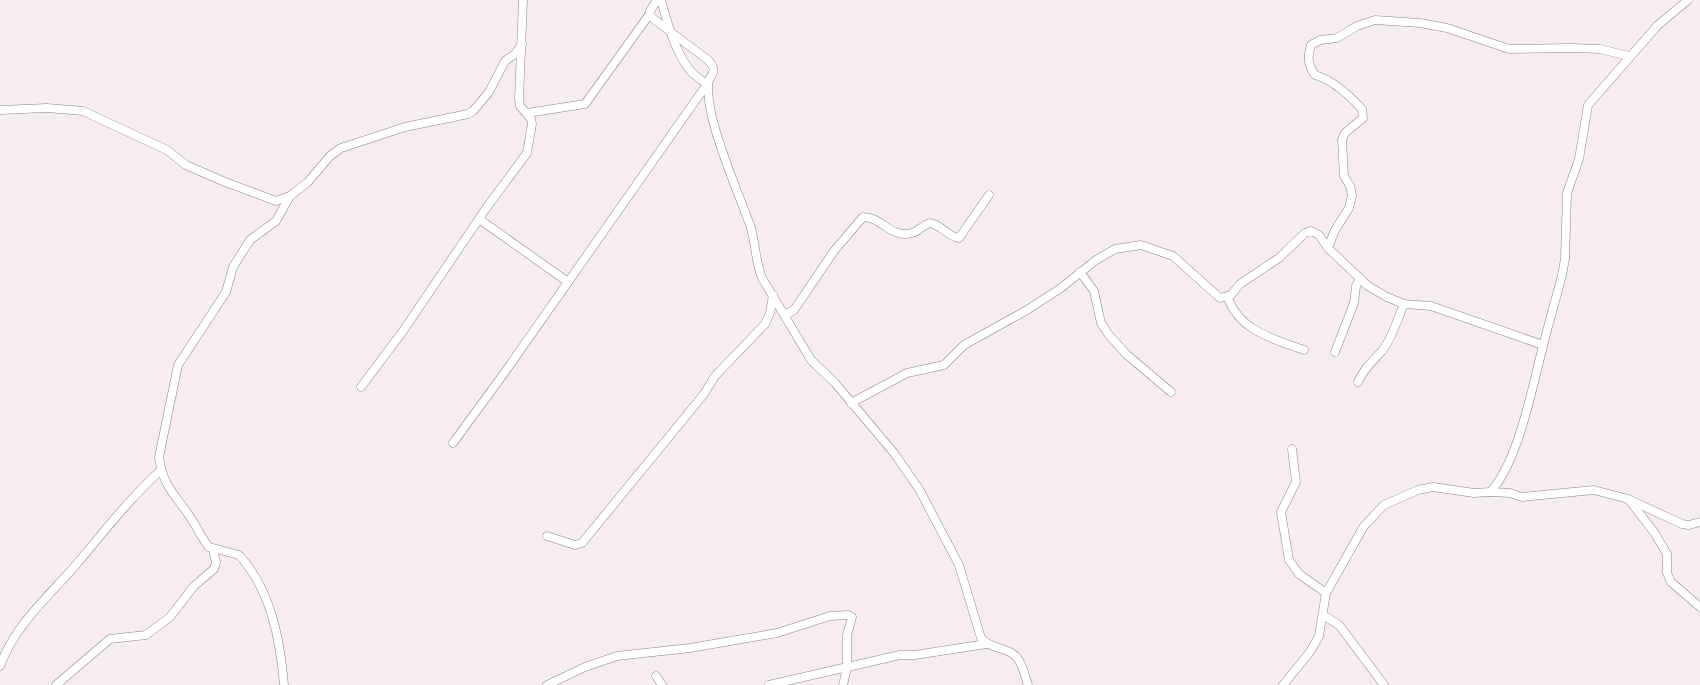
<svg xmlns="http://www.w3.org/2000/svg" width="1700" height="685" viewBox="0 0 1700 685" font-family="Ubuntu,sans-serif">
	<rect width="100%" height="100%" fill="#f5edf1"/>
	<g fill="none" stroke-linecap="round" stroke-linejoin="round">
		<g stroke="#8c8489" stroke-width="9">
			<g id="street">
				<path d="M657,0L650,11L651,17L708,60C721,74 707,74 708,86C708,96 710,108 712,117C721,154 737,190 750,225C756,243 755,261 762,278L811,360L835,383L894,453L919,489L959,565L981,638C990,650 1009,646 1018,659C1023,666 1025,676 1028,685"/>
				<path d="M0,110L47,108L83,111L167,150L186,165L225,182L276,201L290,196"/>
				<path d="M527,113L585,104L649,15"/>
				<path d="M479,219L568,282"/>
				<path d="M1328,248L1335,230L1349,208L1352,195L1350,186L1344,176L1342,140L1345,133L1363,118L1362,109C1350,96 1333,80 1315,75C1308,65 1307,57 1311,45L1320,40L1337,38L1357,26L1375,20L1420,23L1447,28L1509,49L1571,48L1600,49L1629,56"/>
				<path d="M1080,272L1094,291L1101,323L1109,335L1126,354L1171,392"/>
				<path d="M1228,298C1239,330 1273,339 1304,350"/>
				<path d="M782,312L789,313L794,310L834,251L863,217C882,217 891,239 912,233C919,231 923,225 930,223C942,225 948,237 959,238L989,195"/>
				<path d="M1335,352L1354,303L1356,286L1360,279"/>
				<path d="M1358,382C1364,368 1373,361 1382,351C1393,337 1397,320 1404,304"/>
				<path d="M361,387L403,331L487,207L527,153L532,124L531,119L520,106L519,99L523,0"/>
				<path d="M851,403L907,373L944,365L964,345L1027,310L1061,288L1096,260L1115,249L1141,245L1173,256L1220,298L1231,295L1240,284L1279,258L1305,233L1311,231L1319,235L1328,248L1368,286L1387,297L1404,304L1431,306L1543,345"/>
				<path d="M453,443L505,372L707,84C701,80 693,75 689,69C675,51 667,22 661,0"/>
				<path d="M1292,449L1296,482L1281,512L1289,560L1299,574L1326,593"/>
				<path d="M1490,492L1510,493L1522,497L1594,490L1628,499L1682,524L1689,525L1700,522"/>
				<path d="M1629,500L1654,532L1667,554V573L1671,582L1700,607"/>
				<path d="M547,536L575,545L582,543L704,394L715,376L765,324L770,313L773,295"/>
				<path d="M1323,615L1339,625L1384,685"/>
				<path d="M0,666C15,625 47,598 75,566C103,533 128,500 161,470"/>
				<path d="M656,676L662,685"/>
				<path d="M56,685L110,639L146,635L170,617L194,586L214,569L216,562L213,550"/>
				<path d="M284,685C280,639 271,590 239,555L209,547C202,539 198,529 192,520C177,496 163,488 159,457L178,365L226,292L233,267L250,240L276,221L290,196L308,182L330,156L341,148L405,127L468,114L473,111L489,92L505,61L515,54L522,44"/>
				<path d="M547,685L585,667L617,656L690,648L777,633L830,616L848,615L852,617L847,635V668L843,685"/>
				<path d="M769,685L900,655H915L986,644"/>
				<path d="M1283,685L1310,652L1319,636L1326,593L1364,526L1384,505L1418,490L1433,487L1474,493L1490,492C1518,464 1533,384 1543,346C1549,322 1556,299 1562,275L1565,259L1567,193L1579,159L1588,105L1658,25L1688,0"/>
			</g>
		</g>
		<use href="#street" stroke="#fff" stroke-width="8"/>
	</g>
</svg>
